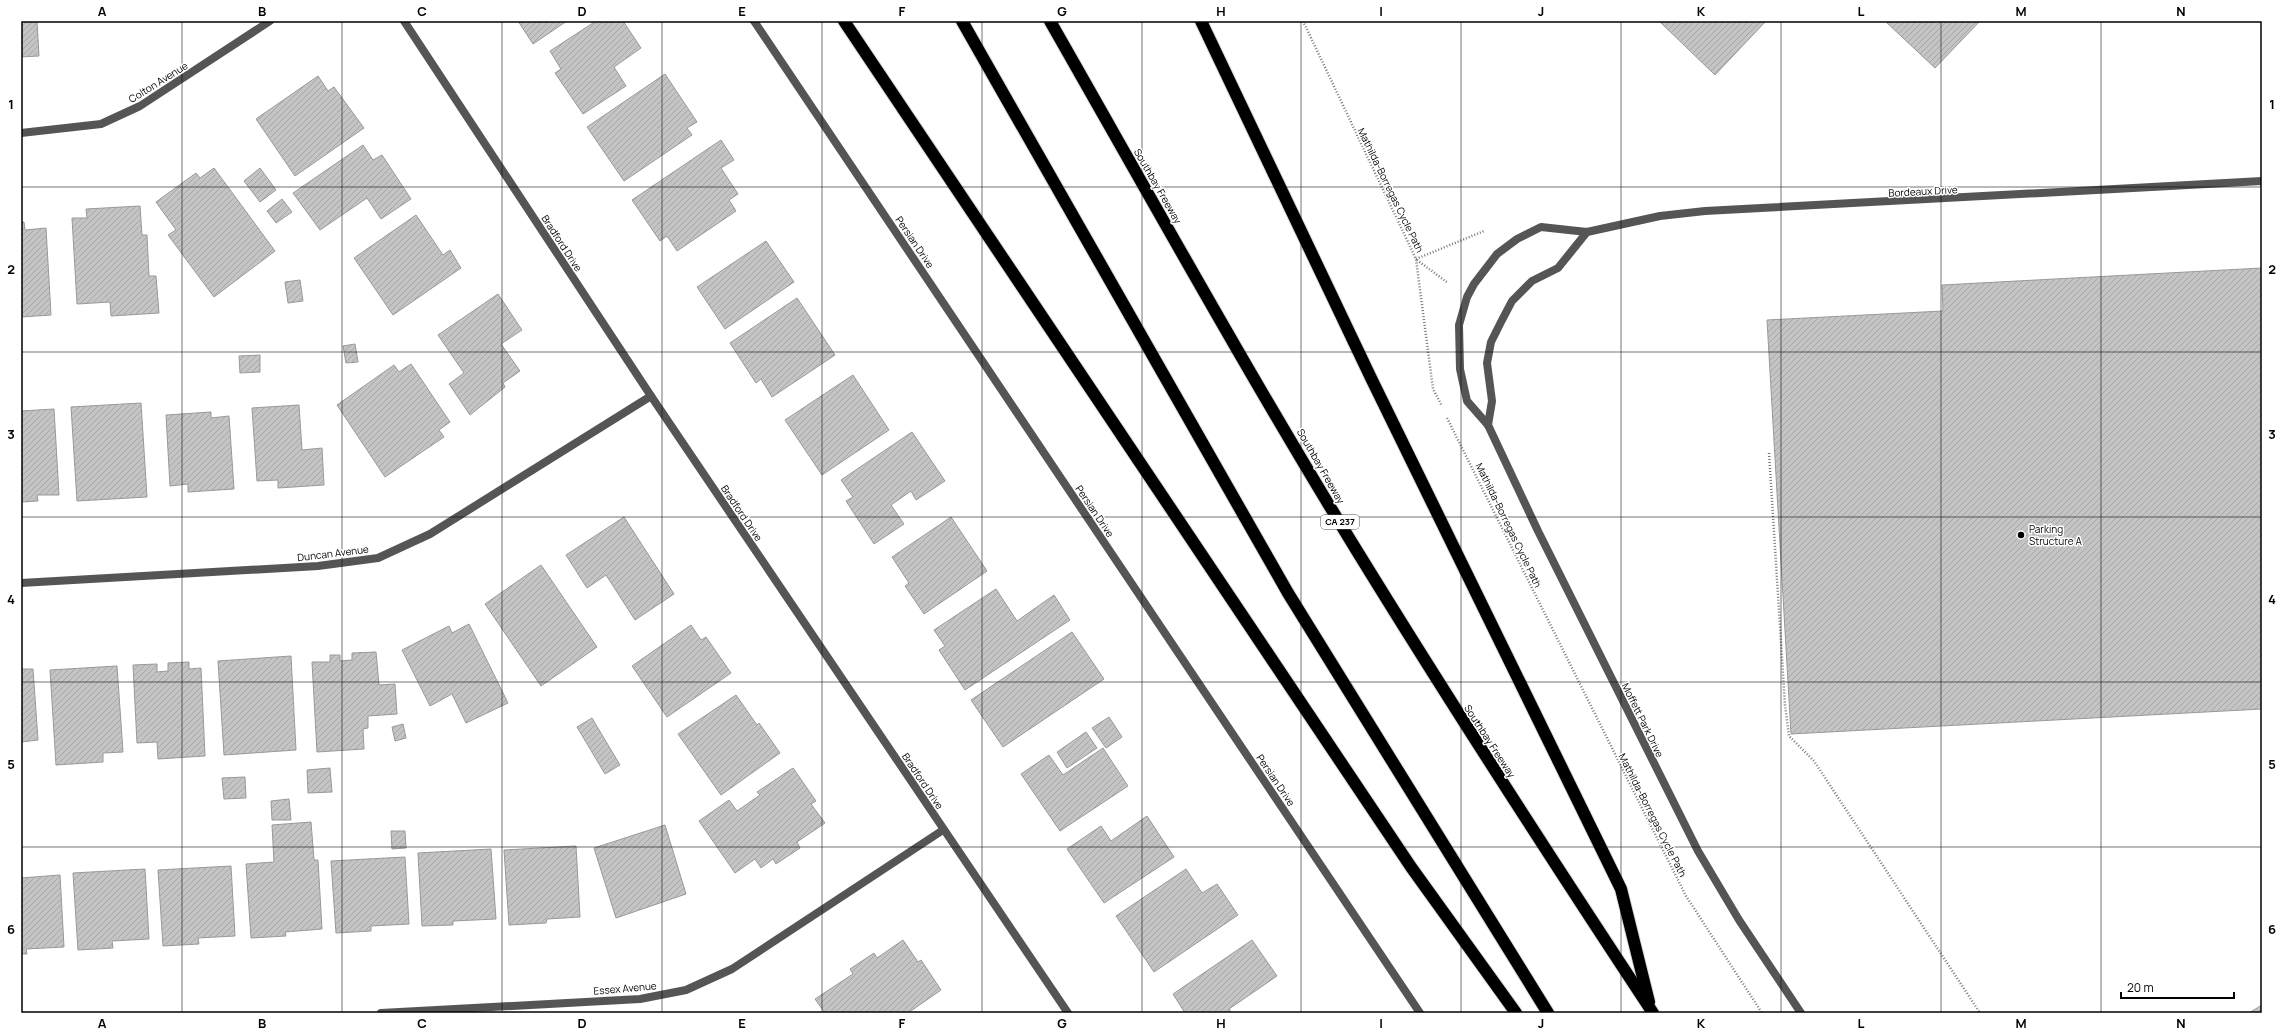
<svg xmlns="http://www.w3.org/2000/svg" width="2283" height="1034" viewBox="0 0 2283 1034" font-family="Manrope,sans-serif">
	<defs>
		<pattern id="building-hatch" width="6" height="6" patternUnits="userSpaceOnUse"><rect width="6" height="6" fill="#c4c4c4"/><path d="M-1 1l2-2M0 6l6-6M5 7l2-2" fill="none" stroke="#a7a7a7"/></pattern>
	</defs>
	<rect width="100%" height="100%" fill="#fff"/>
	<g fill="url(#building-hatch)" stroke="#999">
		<path d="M21,21H37L39,56L21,57Z"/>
		<path d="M518,21H567L533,44Z"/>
		<path d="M596,21H623L641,48L614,67L626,86L583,114L555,73L561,69L550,51Z"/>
		<path d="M1659,21H1766L1715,75Z"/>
		<path d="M1885,21H1980L1935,68Z"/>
		<path d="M665,74L697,122L687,128L692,135L624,181L587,127Z"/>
		<path d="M318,76L328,91L334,87L364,128L295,176L256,119Z"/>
		<path d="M721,140L734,160L721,168L738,194L729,200L736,211L677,251L667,236L660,241L632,200Z"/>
		<path d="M363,145L373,160L382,155L411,199L381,219L367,198L320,230L293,193Z"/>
		<path d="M214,168L275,251L214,297L168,235L176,230L156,202L196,173L200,178Z"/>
		<path d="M260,168L276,190L260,202L244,181Z"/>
		<path d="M282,199L292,212L276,223L267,211Z"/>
		<path d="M140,206L142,235H147L149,276H156L159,313L111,316L110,302L77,304L72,218H87L86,209Z"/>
		<path d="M416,215L443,255L450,250L461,268L393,315L354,258Z"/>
		<path d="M21,222H24L25,230L46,228L51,315L21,317Z"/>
		<path d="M766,241L794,282L725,329L697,287Z"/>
		<path d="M2262,268V709L1791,734L1767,320L1943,311L1942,285Z"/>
		<path d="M300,280L303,301L288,303L285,282Z"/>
		<path d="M498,294L522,330L501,344L520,371L503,383L505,387L470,415L449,384L464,373L438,335Z"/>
		<path d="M797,298L835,355L772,397L761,379L756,383L730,343Z"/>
		<path d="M355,344L358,362L346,363L343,346Z"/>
		<path d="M260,355V372L240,373L239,356Z"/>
		<path d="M411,364L450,422L439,430L444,437L385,477L337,405L394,365L399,372Z"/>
		<path d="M853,375L889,430L822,475L785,420Z"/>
		<path d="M141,403L147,497L77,501L71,407Z"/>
		<path d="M299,405L302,450L322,448L324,485L278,488V480L257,481L252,408Z"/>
		<path d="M54,409L59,495H37L38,501L21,502V411Z"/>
		<path d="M211,412V418L229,416L234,489L188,492V484L170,486L166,415Z"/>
		<path d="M912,432L945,481L916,500L911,491L891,505L904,524L874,544L846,501L853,497L841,480Z"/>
		<path d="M624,517L674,594L635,620L606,575L587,588L566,555Z"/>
		<path d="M951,517L987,571L924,614L905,586L909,583L892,557Z"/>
		<path d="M541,565L597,647L541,686L485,604Z"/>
		<path d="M996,589L1017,621L1054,595L1070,620L965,690L939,650L945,646L934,630Z"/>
		<path d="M469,624L508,703L466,723L452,694L430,706L402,650L449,626L452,633Z"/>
		<path d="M691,625L701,640L706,637L731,673L667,717L632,666Z"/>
		<path d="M1072,632L1104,679L1003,747L971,700Z"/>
		<path d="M376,652L379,685L395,684L397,714L368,716V728L363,729L364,749L317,752L312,662H330V655H340V661L352,660V653Z"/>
		<path d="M291,656L296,750L224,755L218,661Z"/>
		<path d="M189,662V669L201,668L205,756L158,759L157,742L137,743L133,665L157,664V672L168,671V663Z"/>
		<path d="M117,666L123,752L103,753V762L56,765L50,670Z"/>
		<path d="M21,669H33L38,740L21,742Z"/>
		<path d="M736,695L757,725L759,723L780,753L721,795L678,734Z"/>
		<path d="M1109,717L1122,737L1106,748L1092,728Z"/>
		<path d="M592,718L620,765L605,774L577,727Z"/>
		<path d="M403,724L406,738L395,741L392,727Z"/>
		<path d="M1086,732L1097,748L1067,768L1057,752Z"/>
		<path d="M1103,748L1128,786L1060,831L1021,774L1049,755L1063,775Z"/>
		<path d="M330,768L332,792L308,793L307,770Z"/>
		<path d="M793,768L816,801L811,804L825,823L797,842L800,848L776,864L773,859L761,868L755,859L735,873L699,821L729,800L737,811L760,795L757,792Z"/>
		<path d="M245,777L246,798L224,799L222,778Z"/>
		<path d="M289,799L291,820H272L271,801Z"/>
		<path d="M1147,816L1174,857L1104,903L1067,849L1101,826L1111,841Z"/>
		<path d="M311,822L314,860H318L322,929L285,932L286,936L251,938L246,864L274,862L272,825Z"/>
		<path d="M665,825L686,894L616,918L594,848Z"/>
		<path d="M391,831H405L406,848L392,849Z"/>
		<path d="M576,846L580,917L547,919L546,923L509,925L504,850Z"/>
		<path d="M491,849L496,919L453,921V925L422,926L418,853Z"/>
		<path d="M405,857L409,924L371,926V931L336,933L331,861Z"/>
		<path d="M231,866L235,936L198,938L199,944L163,946L158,870Z"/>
		<path d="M145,869L149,939L112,941L113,948L78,950L73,873Z"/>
		<path d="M1186,869L1202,893L1217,884L1238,915L1154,972L1116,916Z"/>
		<path d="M60,875L64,947L26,949L27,954H21V878Z"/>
		<path d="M903,940L918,962L921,960L941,990L908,1013H825L815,999L853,974L850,969L874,953L877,958Z"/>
		<path d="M1252,940L1277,976L1229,1009L1232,1013H1185L1173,994Z"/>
		<path d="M2262,1005V1013H2249Z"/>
	</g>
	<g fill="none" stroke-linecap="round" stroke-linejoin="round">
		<g stroke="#dbdbdb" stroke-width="14">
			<g id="motorway">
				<path d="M844,21L1411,867L1516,1013"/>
				<path d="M962,21L1288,593L1548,1013"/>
				<path d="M1050,21C1151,198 1250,377 1357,551C1453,707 1552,860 1653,1013"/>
				<path d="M1201,21L1371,378L1621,889L1649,1002"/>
			</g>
		</g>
		<g stroke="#777" stroke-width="2.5" stroke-dasharray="1 2" stroke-linecap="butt">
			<path d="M1303,21L1416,259L1433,389L1442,406"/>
			<path d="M1416,259L1484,231"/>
			<path d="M1417,260L1448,283"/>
			<path d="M1447,418L1686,896L1762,1013"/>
			<path d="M1769,453L1785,705L1789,736L1814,761L1980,1013"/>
		</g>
		<g stroke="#555" stroke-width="8">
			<path d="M404,21L651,396L1068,1013"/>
			<path d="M21,133L101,124L140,106L270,21"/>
			<path d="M21,583L318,566L378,558L430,534L651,396"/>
			<path d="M381,1013L640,999L686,990L732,969L943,830"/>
		</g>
		<g stroke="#555" stroke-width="8">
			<path d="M754,21L1420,1013"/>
			<path d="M1488,425L1492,401L1487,363L1491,342L1501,322L1512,301L1532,281L1558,268L1587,232"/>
			<path d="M1801,1013L1739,920L1698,851L1538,531L1488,425L1467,401L1460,369L1459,325L1467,297L1474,284L1497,254L1517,239L1541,227L1587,232L1660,216L1705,211L2262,181"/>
		</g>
		<use href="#motorway" stroke="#000" stroke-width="12"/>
	</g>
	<path fill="none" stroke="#000" stroke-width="1" stroke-opacity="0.55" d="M182,21V1013M342,21V1013M502,21V1013M662,21V1013M822,21V1013M982,21V1013M1142,21V1013M1301,21V1013M1461,21V1013M1621,21V1013M1781,21V1013M1941,21V1013M2101,21V1013M21,187H2262M21,352H2262M21,517H2262M21,682H2262M21,847H2262"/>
	<circle fill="#000" stroke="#fff" stroke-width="1.5" cx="2021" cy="535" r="4"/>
	<g text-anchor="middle" stroke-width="3" stroke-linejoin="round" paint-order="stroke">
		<rect fill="#fff" stroke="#4c4c4c" stroke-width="1" x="1321" y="515" width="38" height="14" rx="3"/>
		<g font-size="9" font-weight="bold" fill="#000">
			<text x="1340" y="525">CA 237</text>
		</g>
		<g font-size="10" fill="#000" stroke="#fff">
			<text transform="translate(158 82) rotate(-32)" y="4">Colton Avenue</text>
			<text transform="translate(1158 186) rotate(60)" y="4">Southbay Freeway</text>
			<text transform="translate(1391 190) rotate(64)" y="4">Mathilda-Borregas Cycle Path</text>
			<text transform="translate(1923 191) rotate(-3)" y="4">Bordeaux Drive</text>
			<text transform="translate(915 242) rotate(56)" y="4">Persian Drive</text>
			<text transform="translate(562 243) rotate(57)" y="4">Bradford Drive</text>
			<text transform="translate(1321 466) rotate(60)" y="4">Southbay Freeway</text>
			<text transform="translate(1095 511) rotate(56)" y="4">Persian Drive</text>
			<text transform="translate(742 513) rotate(56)" y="4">Bradford Drive</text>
			<text transform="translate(1509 525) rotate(64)" y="4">Mathilda-Borregas Cycle Path</text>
			<text transform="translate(333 553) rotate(-7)" y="4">Duncan Avenue</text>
			<text transform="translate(1643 720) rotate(64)" y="4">Moffett Park Drive</text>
			<text transform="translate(1490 741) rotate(57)" y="4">Southbay Freeway</text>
			<text transform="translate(1276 780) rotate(56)" y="4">Persian Drive</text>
			<text transform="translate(923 781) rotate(56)" y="4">Bradford Drive</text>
			<text transform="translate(1653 815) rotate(63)" y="4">Mathilda-Borregas Cycle Path</text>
			<text transform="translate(625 988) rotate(-5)" y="4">Essex Avenue</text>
		</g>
		<g font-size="10" fill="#000" stroke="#fff" text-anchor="start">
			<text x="2029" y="533">Parking<tspan x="2029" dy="12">Structure A</tspan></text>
		</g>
	</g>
	<rect width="2283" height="1034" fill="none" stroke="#ffffff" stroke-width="44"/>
	<path d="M2121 992v6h113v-6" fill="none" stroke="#000000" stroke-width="2"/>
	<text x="2127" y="992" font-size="12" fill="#000000" stroke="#ffffff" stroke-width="3" paint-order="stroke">20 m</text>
	<rect x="22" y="22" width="2239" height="990" fill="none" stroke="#000" stroke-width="1.5"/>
	<g font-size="13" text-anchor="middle" font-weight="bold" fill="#000">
		<text x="102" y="16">A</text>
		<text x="262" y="16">B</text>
		<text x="422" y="16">C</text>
		<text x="582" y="16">D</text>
		<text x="742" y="16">E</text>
		<text x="902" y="16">F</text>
		<text x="1062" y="16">G</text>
		<text x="1221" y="16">H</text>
		<text x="1381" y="16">I</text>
		<text x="1541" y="16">J</text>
		<text x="1701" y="16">K</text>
		<text x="1861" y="16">L</text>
		<text x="2021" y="16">M</text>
		<text x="2181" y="16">N</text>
		<text x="11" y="109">1</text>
		<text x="2272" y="109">1</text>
		<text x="11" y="274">2</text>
		<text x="2272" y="274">2</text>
		<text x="11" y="439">3</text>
		<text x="2272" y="439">3</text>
		<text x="11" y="604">4</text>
		<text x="2272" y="604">4</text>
		<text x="11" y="769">5</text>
		<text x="2272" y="769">5</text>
		<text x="11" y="934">6</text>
		<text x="2272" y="934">6</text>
		<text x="102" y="1028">A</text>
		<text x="262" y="1028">B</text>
		<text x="422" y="1028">C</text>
		<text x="582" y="1028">D</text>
		<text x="742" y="1028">E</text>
		<text x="902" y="1028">F</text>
		<text x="1062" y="1028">G</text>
		<text x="1221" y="1028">H</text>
		<text x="1381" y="1028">I</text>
		<text x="1541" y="1028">J</text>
		<text x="1701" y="1028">K</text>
		<text x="1861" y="1028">L</text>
		<text x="2021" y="1028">M</text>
		<text x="2181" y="1028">N</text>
	</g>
</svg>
